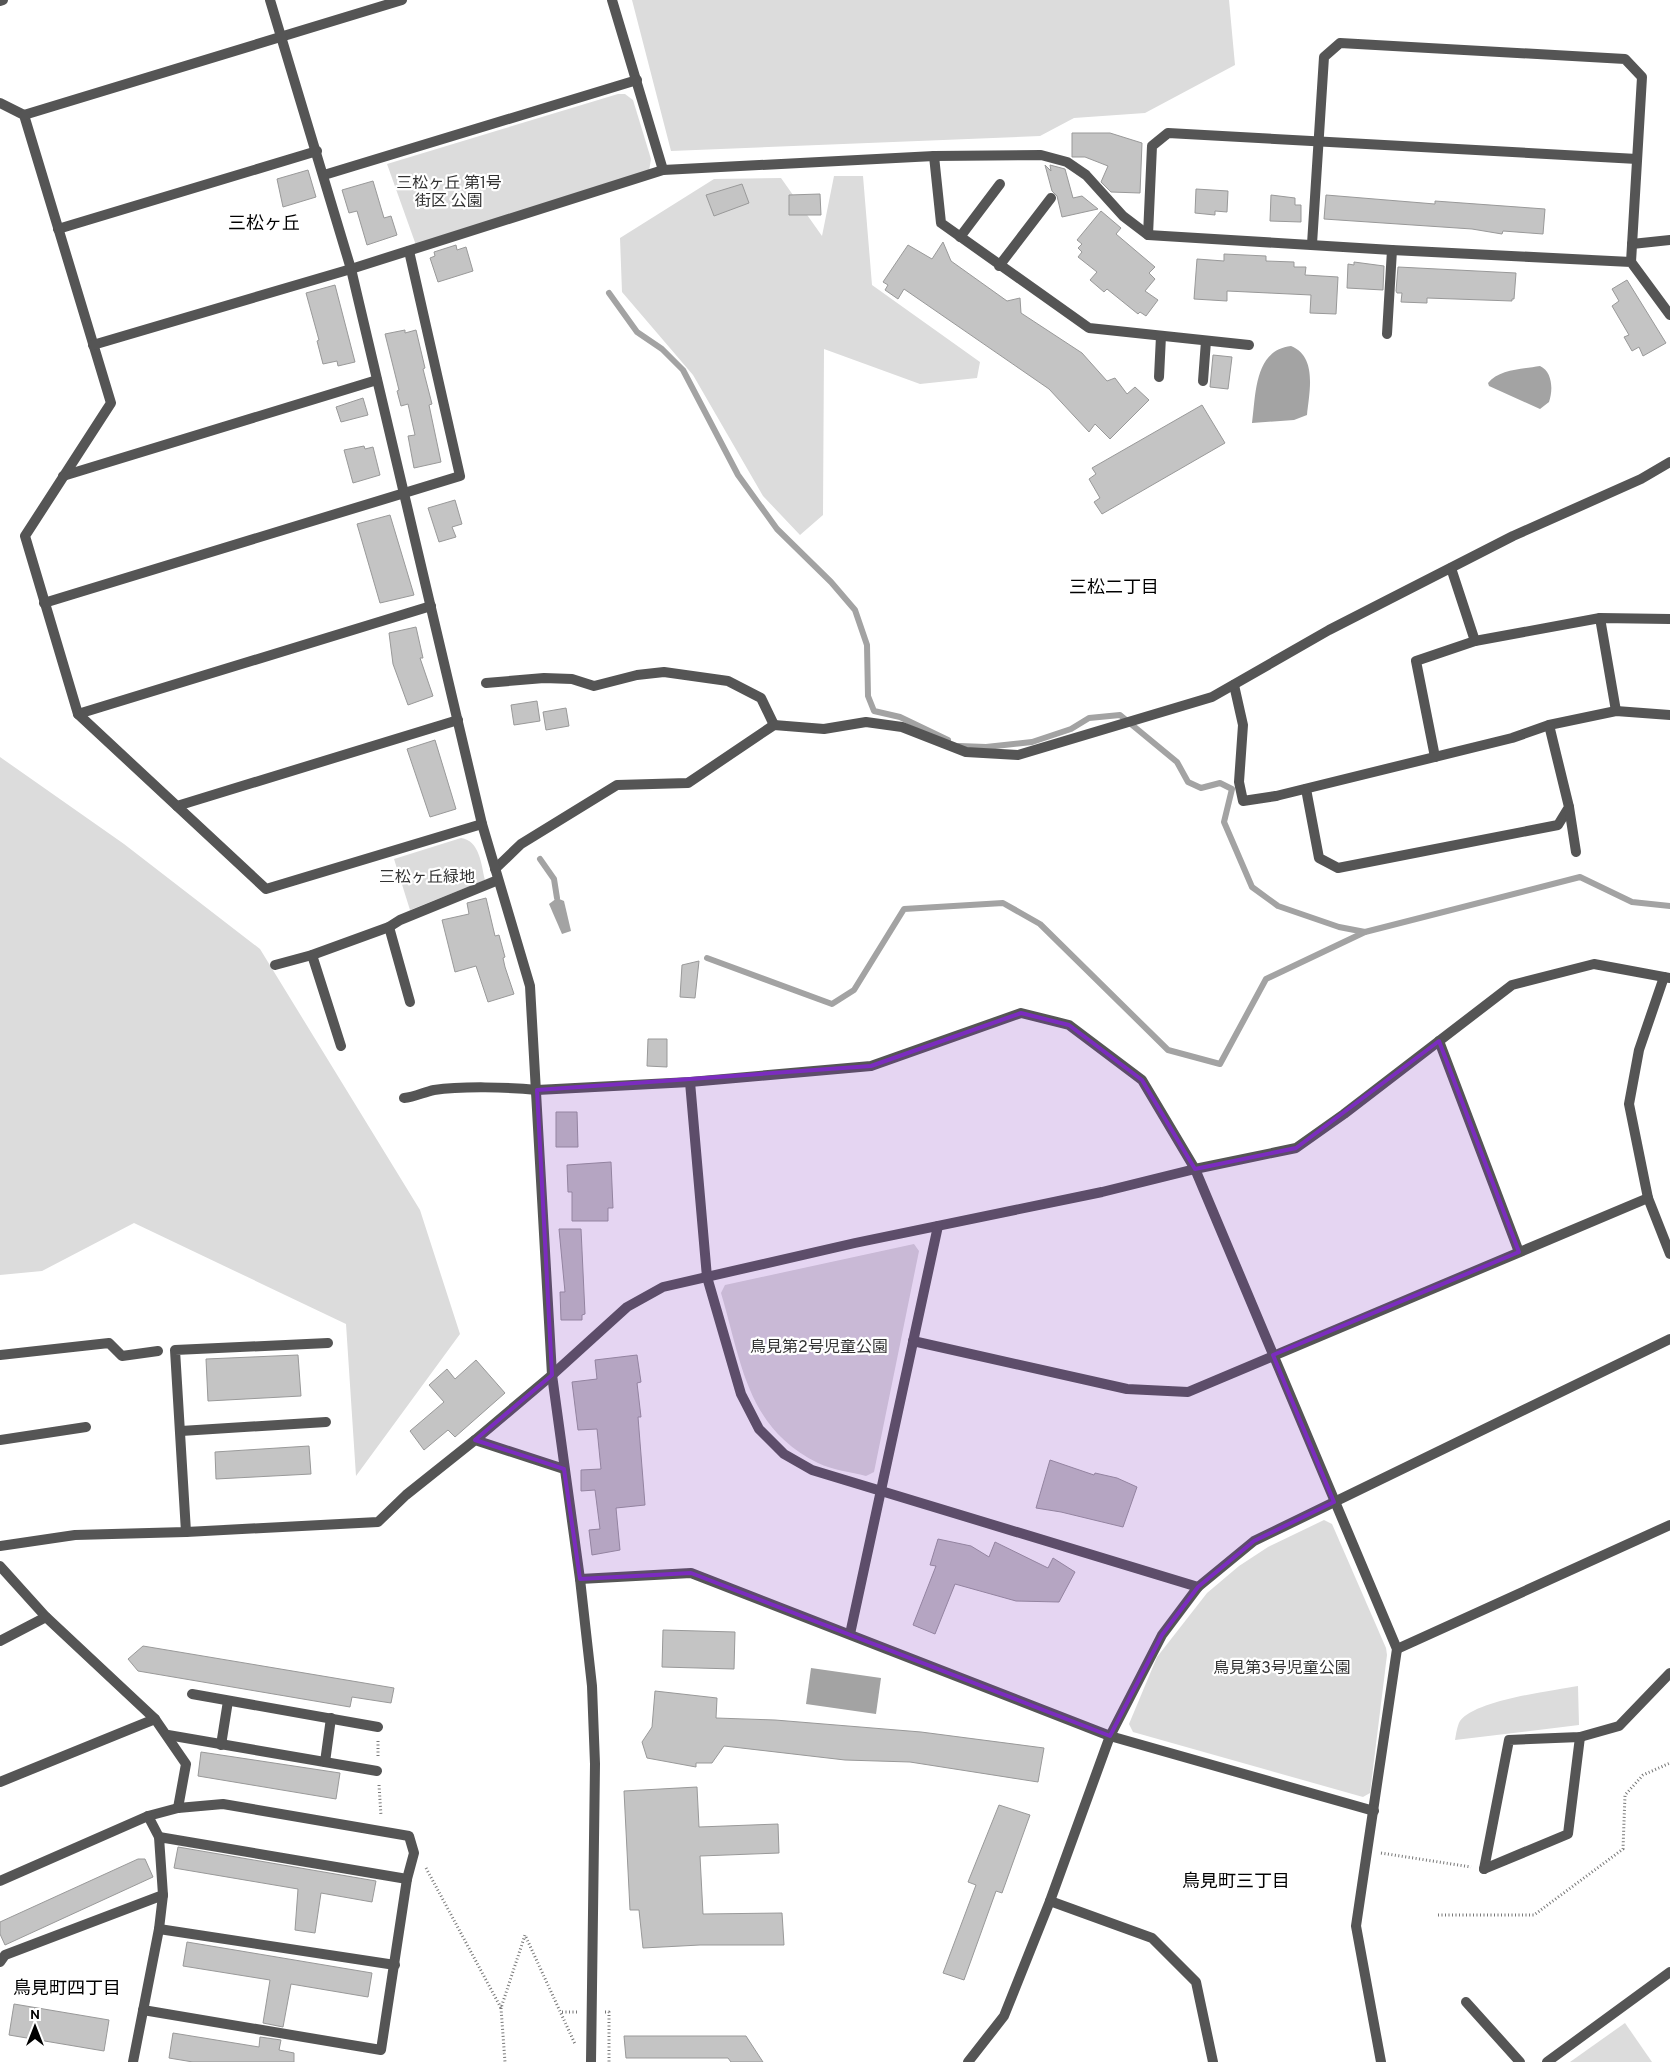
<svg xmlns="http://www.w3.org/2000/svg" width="1670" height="2062" viewBox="0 0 1670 2062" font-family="Overpass,'Noto Sans JP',sans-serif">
	<rect width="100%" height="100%" fill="#fff"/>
	<g fill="#dcdcdc">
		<path d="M632,0H1229L1235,65L1145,113L1074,118L1040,136L671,151Z"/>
		<path d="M618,94H625L633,100L651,159L649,171L417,248L387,164Z"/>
		<path d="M834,176H863L872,285L980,362L977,378L920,384L824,349L823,515L800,535L763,496L693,375L622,292L620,238L714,179L781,178L822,236Z"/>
		<path d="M0,757L124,844L260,949L420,1210L460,1334L356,1476L346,1324L134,1223L42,1271L0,1275Z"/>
		<path d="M461,838C480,841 481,864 485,880L410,910L394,859Z"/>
		<path d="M914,1244L919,1251L874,1472L866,1476C851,1472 833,1470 818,1463C746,1427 742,1363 721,1293L725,1285Z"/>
		<path d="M1324,1520L1332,1524L1386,1648L1387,1655L1370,1793L1363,1797L1133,1732L1129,1724L1157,1657L1207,1593L1239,1566L1268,1547Z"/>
		<path d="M1578,1686L1579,1725L1455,1740C1456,1735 1457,1726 1460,1721C1476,1700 1551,1691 1578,1686Z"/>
		<path d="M1625,2023L1652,2062H1570Z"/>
	</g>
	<g fill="#a3a3a3">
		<path d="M1291,346C1318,357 1309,393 1307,415L1294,420L1252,423C1256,395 1254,350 1291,346Z"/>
		<path d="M1540,366C1553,372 1553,391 1549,402L1540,409L1489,386L1488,383C1499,369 1524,369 1540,366Z"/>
		<path d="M557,898L564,901L571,931L562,934L549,904Z"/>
		<path d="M811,1668L881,1678L876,1714L806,1704Z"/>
	</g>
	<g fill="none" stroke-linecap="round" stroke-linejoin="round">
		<g stroke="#a3a3a3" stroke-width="6">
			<path d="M609,293L637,332L662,349L683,370L738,475L777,529L831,582L855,610L867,645L868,696L874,711L900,717L948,740"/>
			<path d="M959,746L986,747L1032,742L1071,729L1089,718L1120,715L1177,762L1188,782L1201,788L1220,783L1232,789L1224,822L1252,887L1278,906L1339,927L1365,932"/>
			<path d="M540,859L554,879L557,898"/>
			<path d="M707,958L832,1004L854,990L904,909L1003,903L1040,924L1168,1050L1220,1064L1266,979L1365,932L1580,877L1632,902L1670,906"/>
		</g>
	</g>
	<g fill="#c4c4c4" stroke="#999">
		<path d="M1072,133H1110L1142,143L1140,193L1111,192L1101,182L1108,166L1085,157H1072Z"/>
		<path d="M1045,165L1051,171L1050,165L1065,169L1073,198L1082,196L1098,209L1062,217L1057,196L1052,191Z"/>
		<path d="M308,170L316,197L283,207L277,179Z"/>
		<path d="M373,181L384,218L391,216L397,235L367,245L357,211L349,213L342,190Z"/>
		<path d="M742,184L749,203L714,216L706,195Z"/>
		<path d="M1196,189L1228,191L1227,212L1215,211V215L1195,213Z"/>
		<path d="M820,194L821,215H789V195Z"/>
		<path d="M1271,195L1295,198V205H1301V222L1270,221Z"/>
		<path d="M1326,195L1435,204V201L1545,209L1543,234L1503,231L1502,234L1472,229L1324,219Z"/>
		<path d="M1101,211L1121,228L1116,234L1155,267L1149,273L1155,279L1145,291L1158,300L1146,316L1140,312L1138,314L1107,289L1104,292L1090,280L1097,272L1078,257L1082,252L1078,248L1082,244L1077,240Z"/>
		<path d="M943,242L951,261L1007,301L1020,298L1021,313L1082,353L1107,381L1115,378L1127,394L1135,387L1149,400L1110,439L1095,424L1089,432L1049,389L904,289L898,299L885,290L888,285L883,282L908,245L932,259Z"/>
		<path d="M456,245L457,250L466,247L473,271L438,282L430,258L435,256L434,252Z"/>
		<path d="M1224,254L1266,256V261L1294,262V267H1306L1305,275L1338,277L1336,314L1310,313L1311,295L1227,291V301L1194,299L1197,259L1224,261Z"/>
		<path d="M1354,262L1384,266L1383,290L1347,288L1348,264L1354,265Z"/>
		<path d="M1398,267L1516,273L1514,299H1512V301L1427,298V303L1401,302L1402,293H1397L1396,291Z"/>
		<path d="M1627,280L1666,343L1643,356L1639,347L1632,351L1624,337L1629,335L1612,306L1619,301L1612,289Z"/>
		<path d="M335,285L355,362L338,366L337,361L323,364L317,341L319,340L306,293Z"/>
		<path d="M405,330V333L416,330L425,368L423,369L432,404L429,405L441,462L414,468L408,436L415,435L408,404L401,406L397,391L399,390L385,334Z"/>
		<path d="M1213,355L1232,357L1228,389L1210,387Z"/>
		<path d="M363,398L368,415L341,422L336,407Z"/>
		<path d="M1202,405L1225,443L1102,514L1094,502L1100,498L1089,479L1096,474L1092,468Z"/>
		<path d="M364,446L365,449L373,447L380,475L353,483L344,450Z"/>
		<path d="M455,500L462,524L452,527L456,537L439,542L428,508Z"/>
		<path d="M390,515L414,595L380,603L357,524Z"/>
		<path d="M416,627L423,658H420L433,696L408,705L393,664L389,633Z"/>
		<path d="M537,701L540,721L514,725L511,705Z"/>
		<path d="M566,708L569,726L546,730L543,712Z"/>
		<path d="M435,740L456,809L430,817L407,749Z"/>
		<path d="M486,898L495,936L499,935L505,957L503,958L505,967L514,994L488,1002L476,966L455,972L442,920L469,914L467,903Z"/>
		<path d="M699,961L695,998L680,997L682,965Z"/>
		<path d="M648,1039H667V1067L647,1066Z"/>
		<path d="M556,1112H577L578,1147H556Z"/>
		<path d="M611,1162L613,1208H608V1221H572V1192H568L567,1165Z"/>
		<path d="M559,1229H581L585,1314L582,1315V1320H561L560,1292H565Z"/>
		<path d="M298,1355L301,1396L208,1401L206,1359Z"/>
		<path d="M637,1355L641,1382L637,1383L641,1417H638L645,1505L616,1508L620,1550L592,1555L589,1530L600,1529L595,1490L581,1491V1470L601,1469L597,1429L578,1430L572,1382L597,1379L595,1360Z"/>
		<path d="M476,1360L505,1393L455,1437L448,1430L424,1450L410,1431L444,1402L429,1385L447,1369L455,1379Z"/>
		<path d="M309,1446L311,1474L216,1479L215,1452Z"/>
		<path d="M1050,1460L1094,1475L1095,1473L1117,1478L1137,1487L1123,1527L1061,1512L1036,1508Z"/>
		<path d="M938,1539L971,1546L989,1557L995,1542L1048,1568L1053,1558L1075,1572L1059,1602L1016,1601L955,1584L935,1634L913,1625L936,1566L930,1565Z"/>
		<path d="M663,1630L735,1632L734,1669L662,1667Z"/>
		<path d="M143,1646L394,1688L391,1703L352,1697L350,1707L138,1671L128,1659Z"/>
		<path d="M655,1691L717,1698L716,1718L775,1720L921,1732L1044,1748L1038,1782L910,1762L845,1760L724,1746L712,1763H696V1767L647,1758L642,1742L652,1727Z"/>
		<path d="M201,1752L340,1773L336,1799L198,1776Z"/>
		<path d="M697,1787L699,1827L778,1824L779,1853L700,1856L703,1914L782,1913L784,1945H700L643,1948L639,1910H630L624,1791Z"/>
		<path d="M999,1805L1030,1815L1002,1893L996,1891L964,1980L943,1973L976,1885L968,1882Z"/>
		<path d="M178,1847L376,1881L372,1902L321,1893L315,1933L295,1930L298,1889L174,1868Z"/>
		<path d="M138,1859H145L153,1877L5,1945L0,1934V1922Z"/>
		<path d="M187,1942L372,1973L368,1997L291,1984L283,2027L263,2023L270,1980L183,1966Z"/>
		<path d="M14,2004L109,2020L104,2051L9,2035Z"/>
		<path d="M173,2033L259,2047L260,2037L281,2040L279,2050L294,2053V2062H193L169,2058Z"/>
		<path d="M624,2036H746L763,2062H731L728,2058H626Z"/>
	</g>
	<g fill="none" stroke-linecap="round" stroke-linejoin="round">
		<g stroke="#777" stroke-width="3" stroke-dasharray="1 2.5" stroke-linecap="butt">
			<path d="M378,1756V1740"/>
			<path d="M379,1785L381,1816"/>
			<path d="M1381,1853L1471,1867"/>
			<path d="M426,1868L501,2008L525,1935L575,2044"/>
			<path d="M1438,1915H1534L1623,1849L1625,1795L1643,1775L1670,1763"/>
			<path d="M501,2008L505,2062"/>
			<path d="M562,2012H577"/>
			<path d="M605,2012H609V2062"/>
		</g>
		<g stroke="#555" stroke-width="10">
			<path d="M934,156L941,223L1089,328L1249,345"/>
			<path d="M960,237L1000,184"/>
			<path d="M1632,244L1670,240"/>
			<path d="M999,266L1051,198"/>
			<path d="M1159,377L1161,336"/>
			<path d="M1203,381L1206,341"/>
			<path d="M486,683L544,678L572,679L594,686L637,675L664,672L728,681L761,698L774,725"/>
		</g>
		<g stroke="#555" stroke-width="10">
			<path d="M1234,685L1243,725L1239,782L1243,801L1276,796"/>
			<path d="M389,927L410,1002"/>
			<path d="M312,955L341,1046"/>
			<path d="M275,965L312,955L389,927L400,920L498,880"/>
		</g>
		<g stroke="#555" stroke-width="10">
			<path d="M612,0L663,170"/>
			<path d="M0,1L3,0"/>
			<path d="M0,103L24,115L111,403L25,536L78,714L266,889L482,824"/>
			<path d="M24,115L402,0"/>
			<path d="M324,175L637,80"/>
			<path d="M58,229L317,151"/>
			<path d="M1148,235L1152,146L1168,133L1637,159"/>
			<path d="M1312,244L1324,57L1340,43L1625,59L1642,77L1631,262"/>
			<path d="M1387,334L1392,250"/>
			<path d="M93,345L351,269L663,170L934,156L1041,155L1067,162L1086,175L1123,216L1148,235L1392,250L1631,262L1670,315"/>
			<path d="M63,476L377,380"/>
			<path d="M1451,568L1475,641"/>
			<path d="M44,603L460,476L409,251"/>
			<path d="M1600,618L1616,711"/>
			<path d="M78,714L431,606"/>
			<path d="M1435,757L1416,661L1475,641L1600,618L1670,619"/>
			<path d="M1306,789L1319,858L1338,868L1558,825L1569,807L1549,725"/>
			<path d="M1276,796L1512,738L1549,725L1616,711L1670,715"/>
			<path d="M177,806L458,720"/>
			<path d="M1569,807L1576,852"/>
			<path d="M495,869L521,844L617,785L688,783L774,725L824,729L866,722L902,727L966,752L1018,755L1212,697L1329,630L1513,536L1641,479L1670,462"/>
			<path d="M1664,977L1639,1050L1629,1104L1648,1198L1670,1254"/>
			<path d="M1439,1041L1519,1252"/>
			<path d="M690,1082L707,1277L741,1394L759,1429L784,1454L812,1470L1198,1587"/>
			<path d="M404,1098C415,1097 424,1092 434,1090C461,1086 509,1087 537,1090L690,1082L871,1066L1021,1013L1069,1025L1142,1080L1195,1169L1397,1649L1356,1926L1381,2062"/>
			<path d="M913,1341L1127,1389L1188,1392L1648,1198"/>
			<path d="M0,1355L109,1343L122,1356L158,1351"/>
			<path d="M181,1431L326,1422"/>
			<path d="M0,1440L86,1427"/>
			<path d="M475,1440L552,1375L627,1307L663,1287L855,1243L1102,1192L1195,1169L1296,1148L1344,1114L1512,985L1594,964L1670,978"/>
			<path d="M186,1532L175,1350L328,1343"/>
			<path d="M0,1566L46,1617L155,1719L186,1764L178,1808"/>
			<path d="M580,1579L691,1573L1110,1736L1374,1811"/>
			<path d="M850,1634L938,1226"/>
			<path d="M0,1641L46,1617"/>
			<path d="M1397,1649L1670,1525"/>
			<path d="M192,1694L378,1727"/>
			<path d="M168,1735L377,1771"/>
			<path d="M221,1745L228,1701"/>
			<path d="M325,1762L331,1718"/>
			<path d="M0,1782L155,1719"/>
			<path d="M148,1816L159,1837"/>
			<path d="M1484,1869L1509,1740L1580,1737L1619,1726L1670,1673"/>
			<path d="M1484,1869L1568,1834L1580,1737"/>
			<path d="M0,1881L148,1816L178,1808L223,1804L409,1836L414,1853L407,1879L159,1837L163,1895L5,1955L0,1962"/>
			<path d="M1050,1901L1152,1938L1196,1982L1213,2062"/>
			<path d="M159,1929L395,1965"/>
			<path d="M1466,2002L1520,2062"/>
			<path d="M143,2010L381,2050L407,1879"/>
			<path d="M133,2062L159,1929L163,1895"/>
			<path d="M968,2062L1004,2016L1050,1901L1110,1736L1162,1635L1198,1587L1254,1541L1670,1339"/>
			<path d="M1547,2062L1670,1972"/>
		</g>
		<g stroke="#555" stroke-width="10">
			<path d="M270,0L351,269L482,824L530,986L552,1375L580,1579L592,1686L595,1764L591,2062"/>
			<path d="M0,1546L75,1535L186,1532L378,1522L406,1495L475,1440L564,1469"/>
		</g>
	</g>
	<path fill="#7b2cbf" fill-opacity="0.2" stroke="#7b2cbf" stroke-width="4" stroke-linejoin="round" d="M1021,1013L1069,1025L1142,1080L1195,1169L1296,1148L1439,1041L1519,1252L1273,1355L1334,1502L1254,1541L1198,1587L1162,1635L1110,1736L691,1573L580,1579L564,1469L475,1440L552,1375L537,1090L871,1066Z"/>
	<g text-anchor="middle" stroke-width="4.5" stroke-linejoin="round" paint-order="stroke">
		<g font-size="16" fill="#333" stroke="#fff">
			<text x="449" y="188">三松ヶ丘 第1号<tspan x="449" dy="18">街区 公園</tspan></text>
			<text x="427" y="882">三松ヶ丘緑地</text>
			<text x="819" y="1352">鳥見第2号児童公園</text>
			<text x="1282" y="1673">鳥見第3号児童公園</text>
		</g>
		<g font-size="18" fill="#000" stroke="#fff">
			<text x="264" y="229">三松ヶ丘</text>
			<text x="1114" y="593">三松二丁目</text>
			<text x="1236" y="1887">鳥見町三丁目</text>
			<text x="67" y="1994">鳥見町四丁目</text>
		</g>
	</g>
	<g transform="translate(35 2027)" stroke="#ffffff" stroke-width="4" paint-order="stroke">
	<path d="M0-4L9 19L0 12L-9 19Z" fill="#000000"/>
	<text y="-8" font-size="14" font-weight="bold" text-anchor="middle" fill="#000000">N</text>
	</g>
</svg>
